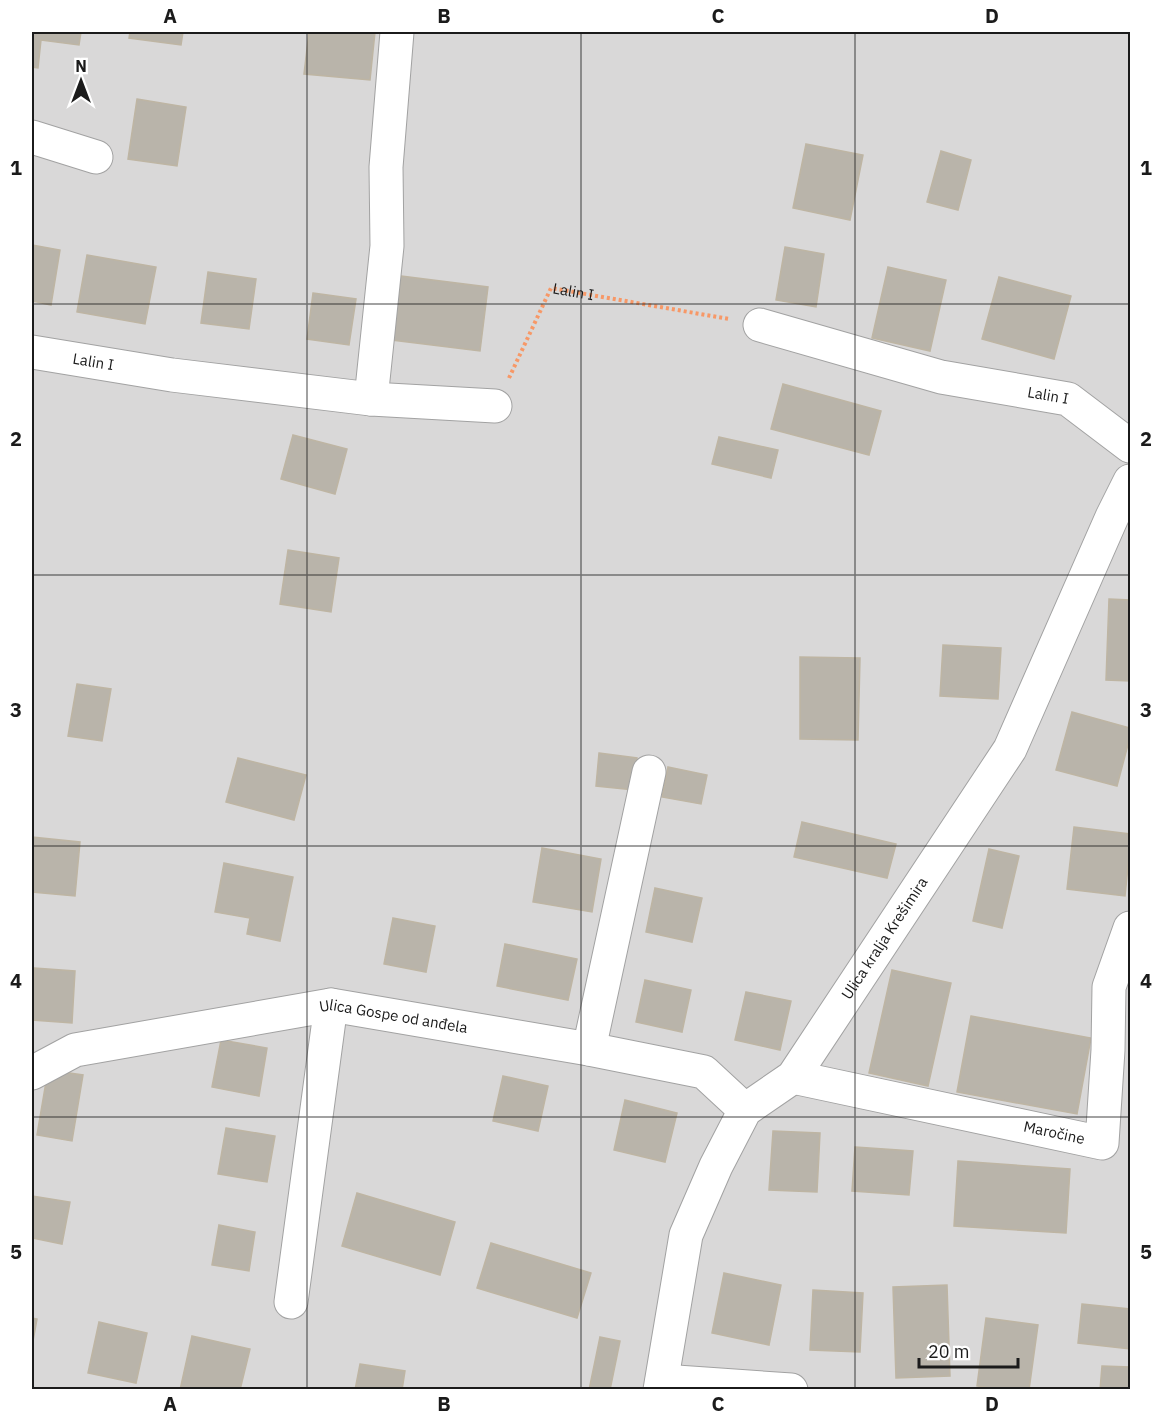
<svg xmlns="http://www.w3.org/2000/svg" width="1162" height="1421" viewBox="0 0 1162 1421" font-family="'IBM Plex Sans',sans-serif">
	<rect width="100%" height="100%" fill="#edebe0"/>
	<rect fill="#d9d8d8" x="32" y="32" width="1098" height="1357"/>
	<g fill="#b9b4aa" stroke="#beb5a3" stroke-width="1.5">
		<path d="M32,32H81L79,45L41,40L38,68L32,67Z"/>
		<path d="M130,32H183L181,45L129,38Z"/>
		<path d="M309,32H375L370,80L304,74Z"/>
		<path d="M137,99L186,107L177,166L128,159Z"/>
		<path d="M806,144L863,155L850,220L793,208Z"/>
		<path d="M941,151L971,160L958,210L927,202Z"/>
		<path d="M32,245L60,250L51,305L32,301Z"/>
		<path d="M785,247L824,254L816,307L776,300Z"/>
		<path d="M87,255L156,267L145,324L77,312Z"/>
		<path d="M888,267L946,280L930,351L872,338Z"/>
		<path d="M208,272L256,279L249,329L201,323Z"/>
		<path d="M401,276L488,287L480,351L392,340Z"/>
		<path d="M999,277L1071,296L1054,359L982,339Z"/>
		<path d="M313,293L356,299L349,345L307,339Z"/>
		<path d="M783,384L881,411L869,455L771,429Z"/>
		<path d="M293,435L347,449L335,494L281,479Z"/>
		<path d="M719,437L778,450L771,478L712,464Z"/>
		<path d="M288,550L339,558L331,612L280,604Z"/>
		<path d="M1109,599L1130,600V681L1106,680Z"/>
		<path d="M943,645L1001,648L998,699L940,696Z"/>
		<path d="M800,657L860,658L858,740L800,739Z"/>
		<path d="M77,684L111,689L102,741L68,736Z"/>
		<path d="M1072,712L1130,728V737L1117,786L1056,770Z"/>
		<path d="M599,753L637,758L634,790L596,786Z"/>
		<path d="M238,758L306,775L294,820L226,802Z"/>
		<path d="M668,767L707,775L701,804L662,797Z"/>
		<path d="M802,822L896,844L887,878L794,857Z"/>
		<path d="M1074,827L1130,834V847L1125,896L1067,889Z"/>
		<path d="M32,837L80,842L75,896L32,892Z"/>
		<path d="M542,848L601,859L592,912L533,902Z"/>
		<path d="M989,849L1019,856L1002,928L973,921Z"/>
		<path d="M224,863L293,877L280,941L247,934L250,918L215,912Z"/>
		<path d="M655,888L702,898L692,942L646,932Z"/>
		<path d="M393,918L435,926L426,972L384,964Z"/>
		<path d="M505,944L577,959L568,1000L497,986Z"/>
		<path d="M34,968L75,971L72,1023L32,1020Z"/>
		<path d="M892,970L951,983L928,1086L869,1073Z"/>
		<path d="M645,980L691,990L682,1032L636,1022Z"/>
		<path d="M746,992L791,1001L780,1050L735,1040Z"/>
		<path d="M971,1016L1091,1038L1077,1114L957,1092Z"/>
		<path d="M221,1040L267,1048L259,1096L212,1087Z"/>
		<path d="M48,1070L83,1075L72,1141L37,1135Z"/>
		<path d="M503,1076L548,1086L538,1131L493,1121Z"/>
		<path d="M625,1100L677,1113L665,1162L614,1150Z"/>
		<path d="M226,1128L275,1136L267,1182L218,1174Z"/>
		<path d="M773,1131L820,1133L817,1192L769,1190Z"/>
		<path d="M855,1147L913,1151L909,1195L852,1191Z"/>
		<path d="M958,1161L1070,1169L1066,1233L954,1226Z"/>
		<path d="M357,1193L455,1222L440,1275L342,1246Z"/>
		<path d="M32,1196L70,1202L62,1244L32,1238Z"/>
		<path d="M219,1225L255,1232L249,1271L212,1265Z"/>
		<path d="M491,1243L591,1273L577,1318L477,1288Z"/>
		<path d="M724,1273L781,1285L769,1345L712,1333Z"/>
		<path d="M947,1285L950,1376L896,1378L893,1287Z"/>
		<path d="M813,1290L863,1293L860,1352L810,1350Z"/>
		<path d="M1082,1304L1130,1309V1349L1078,1343Z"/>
		<path d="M32,1318L37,1319L32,1346Z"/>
		<path d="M986,1318L1038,1325L1029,1390H1001L977,1386Z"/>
		<path d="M99,1322L147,1333L136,1383L88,1373Z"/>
		<path d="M192,1336L250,1349L240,1390H180Z"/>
		<path d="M600,1337L620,1341L610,1390H589Z"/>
		<path d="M360,1364L405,1371L402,1390H355Z"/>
		<path d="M1102,1366L1130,1367V1390H1100Z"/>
	</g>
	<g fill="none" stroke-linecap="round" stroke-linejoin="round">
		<g stroke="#a2a2a2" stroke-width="35">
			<g id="minor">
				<path d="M32,137L96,157"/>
				<path id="s2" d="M760,325L941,377L1068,399L1130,446"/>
				<path id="s3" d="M32,352L172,375L371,399L495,406"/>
				<path d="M371,399L387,246L386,167L397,32"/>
				<path d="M589,1049L649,772"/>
				<path id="s4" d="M32,1073L75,1050L331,1005L589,1049L704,1072L745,1110"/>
				<path id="s5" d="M793,1077L1102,1143L1108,1050L1109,987L1130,928"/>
				<path d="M291,1302L331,1005"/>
				<path d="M662,1381L791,1390"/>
				<path id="s6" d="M660,1390L686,1235L716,1166L745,1110L793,1077L1010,749L1112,517L1130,481"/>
			</g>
		</g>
		<path stroke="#f79867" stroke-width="4" stroke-dasharray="3 3" stroke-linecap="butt" id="s1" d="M509,378L551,288L729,319"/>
		<use href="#minor" stroke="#fff" stroke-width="33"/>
	</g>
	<path fill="none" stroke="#1b1b1b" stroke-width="1.5" stroke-opacity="0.55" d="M307,32V1390M581,32V1390M855,32V1390M32,304H1130M32,575H1130M32,846H1130M32,1117H1130"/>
	<g text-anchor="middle" stroke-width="4.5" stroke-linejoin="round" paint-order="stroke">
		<g font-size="15" fill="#1b1b1b" stroke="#fff">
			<text dy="5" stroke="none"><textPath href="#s1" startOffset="122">Lalin I</textPath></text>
			<text dy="5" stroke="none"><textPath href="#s3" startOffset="62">Lalin I</textPath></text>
			<text dy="5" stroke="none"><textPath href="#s2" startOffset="297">Lalin I</textPath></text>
			<text dy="5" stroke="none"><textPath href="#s6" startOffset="520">Ulica kralja Krešimira</textPath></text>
			<text dy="5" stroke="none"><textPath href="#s4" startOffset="372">Ulica Gospe od anđela</textPath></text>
			<text dy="5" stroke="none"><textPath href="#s5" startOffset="267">Maročine</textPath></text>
		</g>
	</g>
	<rect width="1162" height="1421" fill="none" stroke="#ffffff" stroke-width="66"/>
	<g transform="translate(81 81)" stroke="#ffffff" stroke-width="4.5" paint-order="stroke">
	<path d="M0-4.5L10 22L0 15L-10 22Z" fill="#1b1b1b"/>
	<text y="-9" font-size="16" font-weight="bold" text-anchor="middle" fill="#1b1b1b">N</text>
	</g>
	<path d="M919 1358v9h99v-9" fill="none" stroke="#1b1b1b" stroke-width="3"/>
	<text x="928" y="1358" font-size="18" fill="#1b1b1b" stroke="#ffffff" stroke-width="4.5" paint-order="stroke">20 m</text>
	<rect x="33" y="33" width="1096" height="1355" fill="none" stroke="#1b1b1b" stroke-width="2"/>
	<g font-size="20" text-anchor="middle" font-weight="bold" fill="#1b1b1b">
		<text x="170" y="23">A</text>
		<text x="444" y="23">B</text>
		<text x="718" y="23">C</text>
		<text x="992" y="23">D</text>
		<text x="16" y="175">1</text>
		<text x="1146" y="175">1</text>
		<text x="16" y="446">2</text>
		<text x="1146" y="446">2</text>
		<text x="16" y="717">3</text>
		<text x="1146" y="717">3</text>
		<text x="16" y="988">4</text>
		<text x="1146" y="988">4</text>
		<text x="16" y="1259">5</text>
		<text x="1146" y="1259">5</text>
		<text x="170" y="1411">A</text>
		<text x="444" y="1411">B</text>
		<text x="718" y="1411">C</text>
		<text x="992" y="1411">D</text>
	</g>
</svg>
